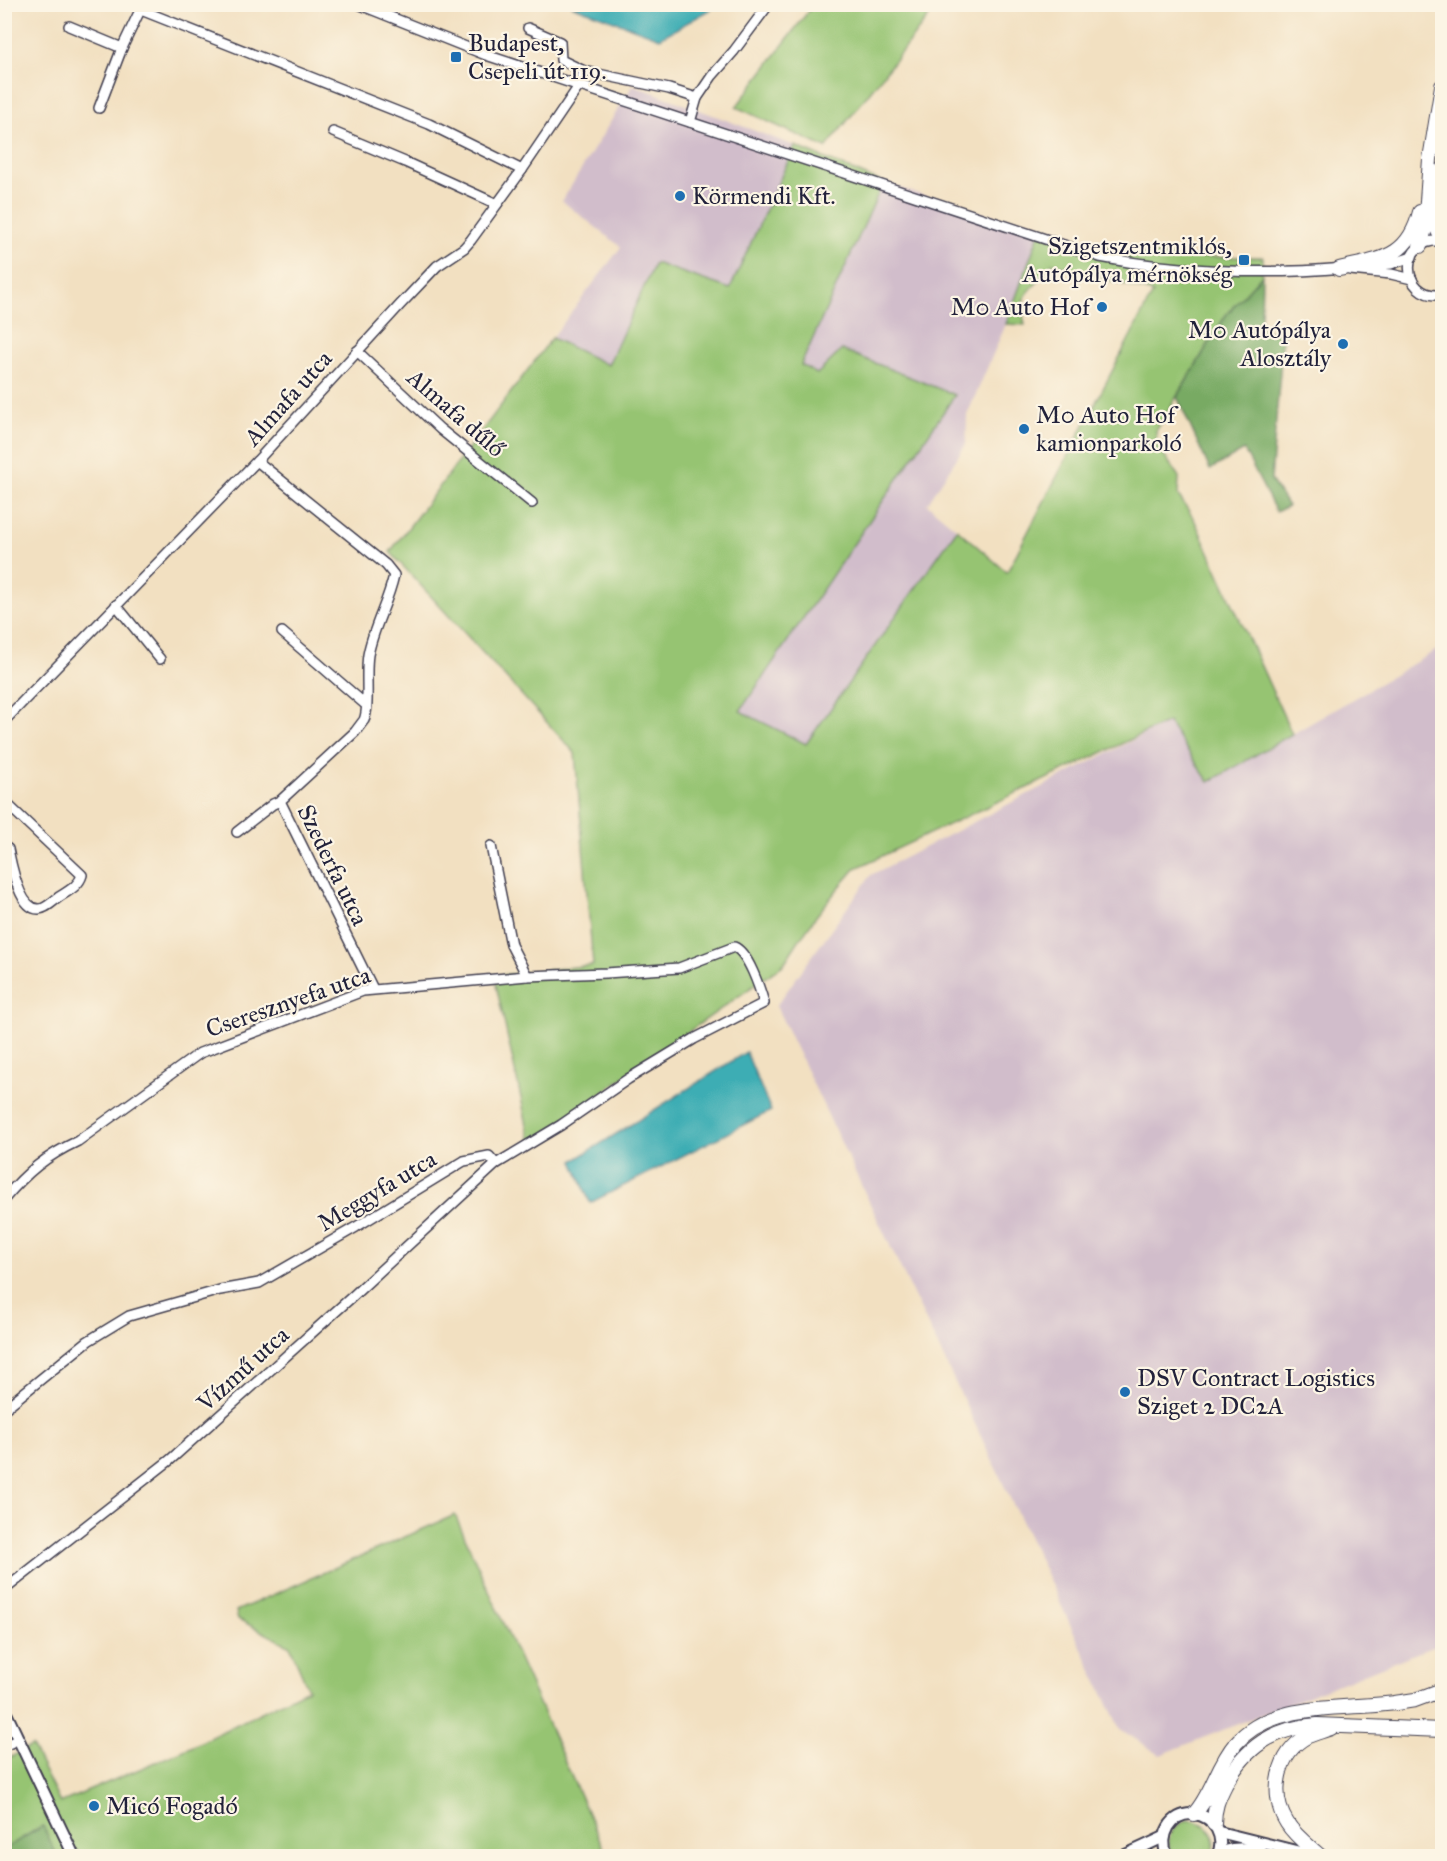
<svg xmlns="http://www.w3.org/2000/svg" width="1447" height="1861" viewBox="0 0 1447 1861" font-family="'IM FELL Great Primer',serif">
	<rect width="100%" height="100%" fill="#fcf5e5"/>
	<filter id="ink" filterUnits="userSpaceOnUse"><feTurbulence type="fractalNoise" baseFrequency=".0167" numOctaves="2"/><feDisplacementMap in="SourceGraphic" scale="12" xChannelSelector="R" yChannelSelector="G"/><feConvolveMatrix kernelMatrix="1 2 1 2 8 2 1 2 1" color-interpolation-filters="sRGB"/></filter>
	<filter id="wash" filterUnits="userSpaceOnUse"><feTurbulence type="fractalNoise" baseFrequency=".008" numOctaves="4" result="noise"/><feDisplacementMap in="SourceGraphic" scale="24" xChannelSelector="R" yChannelSelector="G"/><feGaussianBlur stdDeviation="1.35" result="paint"/><feColorMatrix in="noise" values="0 0 0 0 0 0 0 0 0 0 0 0 0 0 0 0 0 1.4 0 .05"/><feComposite in="paint" operator="in"/></filter>
	<g filter="url(#wash)">
		<rect width="100%" height="100%" fill="#f2e0c1"/>
		<g fill="#d1bdcb">
			<path d="M633,85L795,146L730,289L655,263L608,365L552,338L621,247L562,201Z"/>
			<path d="M883,183L1040,231L1006,324L967,415L966,444L927,504L957,529L806,744L739,711L955,395L843,350L817,375L801,365Z"/>
			<path d="M1442,647V1643L1160,1755L1120,1729L776,1006L871,875L1168,722L1210,782Z"/>
		</g>
		<g fill="#96c472" stroke="#5c7356" stroke-width="1.5">
			<path d="M813,5H938L826,148L736,107Z"/>
			<path d="M795,146L883,183L801,365L817,374L842,350L955,395L740,711L806,744L957,529L1007,572L1153,293L1052,263C1045,279 1024,290 1022,306C1022,312 1024,319 1025,325L1006,324L1040,231L1127,251L1177,257H1263L1262,275L1226,315L1156,431L1157,445L1179,477L1178,495L1194,519L1292,734L1209,782L1168,722L856,868C828,899 805,929 783,965L531,1143L494,976L593,965L575,753L390,552L552,338L608,365L655,263L730,289Z"/>
			<path d="M455,1515L607,1856H57L42,1826L6,1848L5,1845V1760L32,1746L60,1803L191,1747L308,1689L290,1646L238,1619L236,1611Z"/>
			<path d="M1187,1820C1207,1820 1223,1838 1210,1856H1173C1163,1841 1171,1826 1187,1820Z"/>
		</g>
		<g fill="#78aa64" stroke="#4d6650" stroke-width="1.5">
			<path d="M1262,275L1261,327L1267,331L1282,334L1283,336L1271,480L1288,506L1276,512L1244,450L1210,470L1177,397L1226,315Z"/>
			<path d="M43,1826L57,1856H5V1845L6,1848Z"/>
		</g>
		<g fill="#3cadb4" stroke="#2f6878" stroke-width="1.5">
			<path d="M571,5H714L710,10L660,38Z"/>
			<path d="M746,1052L771,1111L590,1203L573,1161Z"/>
		</g>
	</g>
	<g filter="url(#ink)">
		<g fill="none" stroke-linecap="round" stroke-linejoin="round">
			<g stroke="#413e4f" stroke-width="12">
				<g id="minor">
					<path d="M358,4L486,55L1100,257C1176,272 1267,275 1345,268"/>
					<path d="M141,10L429,124L522,170"/>
					<path d="M69,26L122,48"/>
					<path d="M528,28L560,42L561,60L584,71"/>
					<path d="M99,108L122,48L143,4"/>
					<path d="M690,122L697,98L712,76L734,51L769,4"/>
					<path d="M333,132L405,162L497,204"/>
					<path d="M1442,241C1398,237 1399,299 1442,295"/>
					<path d="M4,251V252"/>
					<path d="M1370,266L1391,264L1412,257"/>
					<path d="M1350,270L1391,274L1412,279"/>
					<path d="M357,351L440,429L532,503"/>
					<path d="M257,461L386,565L394,575C388,603 373,627 368,655C365,672 370,708 364,720C361,724 358,728 355,732L280,801L373,989"/>
					<path d="M116,605L160,659"/>
					<path d="M282,632L366,705"/>
					<path d="M4,721L257,461L400,305L437,266L464,248L471,240L522,170L579,86L584,71L669,89L697,98"/>
					<path d="M4,801L82,875C79,886 68,891 59,897C53,901 46,909 39,909C19,910 11,863 8,849L4,846"/>
					<path d="M237,832L273,804L280,801"/>
					<path d="M491,846L511,945L527,976"/>
					<path d="M4,1199C27,1172 46,1156 78,1141L200,1053L363,991L527,976L606,973L679,968L734,947C748,952 760,989 764,1003L694,1039L628,1079L561,1125L496,1164L353,1296L170,1460L4,1590"/>
					<path d="M4,1409L88,1341L129,1316L220,1290L259,1283L356,1227L464,1161L489,1156L496,1164"/>
					<path d="M4,1746L19,1739"/>
				</g>
			</g>
			<g stroke="#413e4f" stroke-width="14">
				<g id="major">
					<path d="M4,1709L74,1856"/>
					<path d="M1219,1832L1316,1856"/>
					<path d="M1219,1852L1232,1849L1261,1847"/>
					<path d="M1127,1855L1149,1856"/>
					<path d="M1123,1856L1164,1837"/>
					<path d="M1167,1856C1159,1837 1170,1812 1194,1814C1215,1816 1226,1839 1217,1856"/>
				</g>
			</g>
			<g stroke="#413e4f" stroke-width="16">
				<g id="highway">
					<path d="M1442,170C1436,186 1431,209 1436,225C1437,230 1440,235 1442,239"/>
					<path d="M1420,246L1425,229L1430,159L1442,86"/>
					<path d="M1339,269C1380,259 1408,259 1420,212"/>
					<path d="M1194,1814C1212,1795 1217,1765 1236,1743C1275,1699 1348,1711 1402,1702L1415,1700L1442,1690"/>
					<path d="M1214,1824C1214,1808 1218,1799 1225,1785C1246,1746 1274,1728 1317,1725L1442,1730"/>
					<path d="M1320,1856C1309,1846 1295,1836 1287,1823C1269,1795 1277,1752 1308,1736C1315,1733 1323,1731 1331,1728"/>
				</g>
			</g>
			<use href="#minor" stroke="#fff" stroke-width="9"/>
			<use href="#major" stroke="#fff" stroke-width="10"/>
			<use href="#highway" stroke="#fff" stroke-width="14"/>
		</g>
	</g>
	<g fill="#1f6fb2" stroke="#fcf5e5" stroke-width="2">
		<rect x="450" y="51" width="12" height="12" rx="3"/>
		<circle cx="680" cy="196" r="6"/>
		<rect x="1238" y="254" width="12" height="12" rx="3"/>
		<circle cx="1102" cy="307" r="6"/>
		<circle cx="1343" cy="344" r="6"/>
		<circle cx="1024" cy="429" r="6"/>
		<circle cx="1125" cy="1392" r="6"/>
		<circle cx="94" cy="1806" r="6"/>
	</g>
	<g text-anchor="middle" stroke-width="4.5" stroke-linejoin="round" paint-order="stroke">
		<g font-size="24" fill="#22223b" stroke="#fcf5e5" text-anchor="start">
			<text x="468" y="51">Budapest,<tspan x="468" dy="28">Csepeli út 119.</tspan></text>
			<text x="692" y="204">Körmendi Kft.</text>
			<text x="1232" y="254" text-anchor="end">Szigetszentmiklós,<tspan x="1232" dy="28">Autópálya mérnökség</tspan></text>
			<text x="1090" y="315" text-anchor="end">M0 Auto Hof</text>
			<text x="1331" y="338" text-anchor="end">M0 Autópálya<tspan x="1331" dy="28">Alosztály</tspan></text>
			<text x="1036" y="423">M0 Auto Hof<tspan x="1036" dy="28">kamionparkoló</tspan></text>
			<text x="1137" y="1386">DSV Contract Logistics<tspan x="1137" dy="28">Sziget 2 DC2A</tspan></text>
			<text x="106" y="1814">Micó Fogadó</text>
		</g>
		<g font-size="24" fill="#22223b" stroke="#fcf5e5">
			<text transform="translate(288 398) rotate(-48)" y="8">Almafa utca</text>
			<text transform="translate(456 413) rotate(41)" y="8">Almafa dűlő</text>
			<text transform="translate(333 865) rotate(64)" y="8">Szederfa utca</text>
			<text transform="translate(288 1002) rotate(-19)" y="8">Cseresznyefa utca</text>
			<text transform="translate(377 1191) rotate(-31)" y="8">Meggyfa utca</text>
			<text transform="translate(243 1369) rotate(-42)" y="8">Vízmű utca</text>
		</g>
	</g>
	<rect width="1447" height="1861" fill="none" stroke="#fcf5e5" stroke-width="24"/>
</svg>
